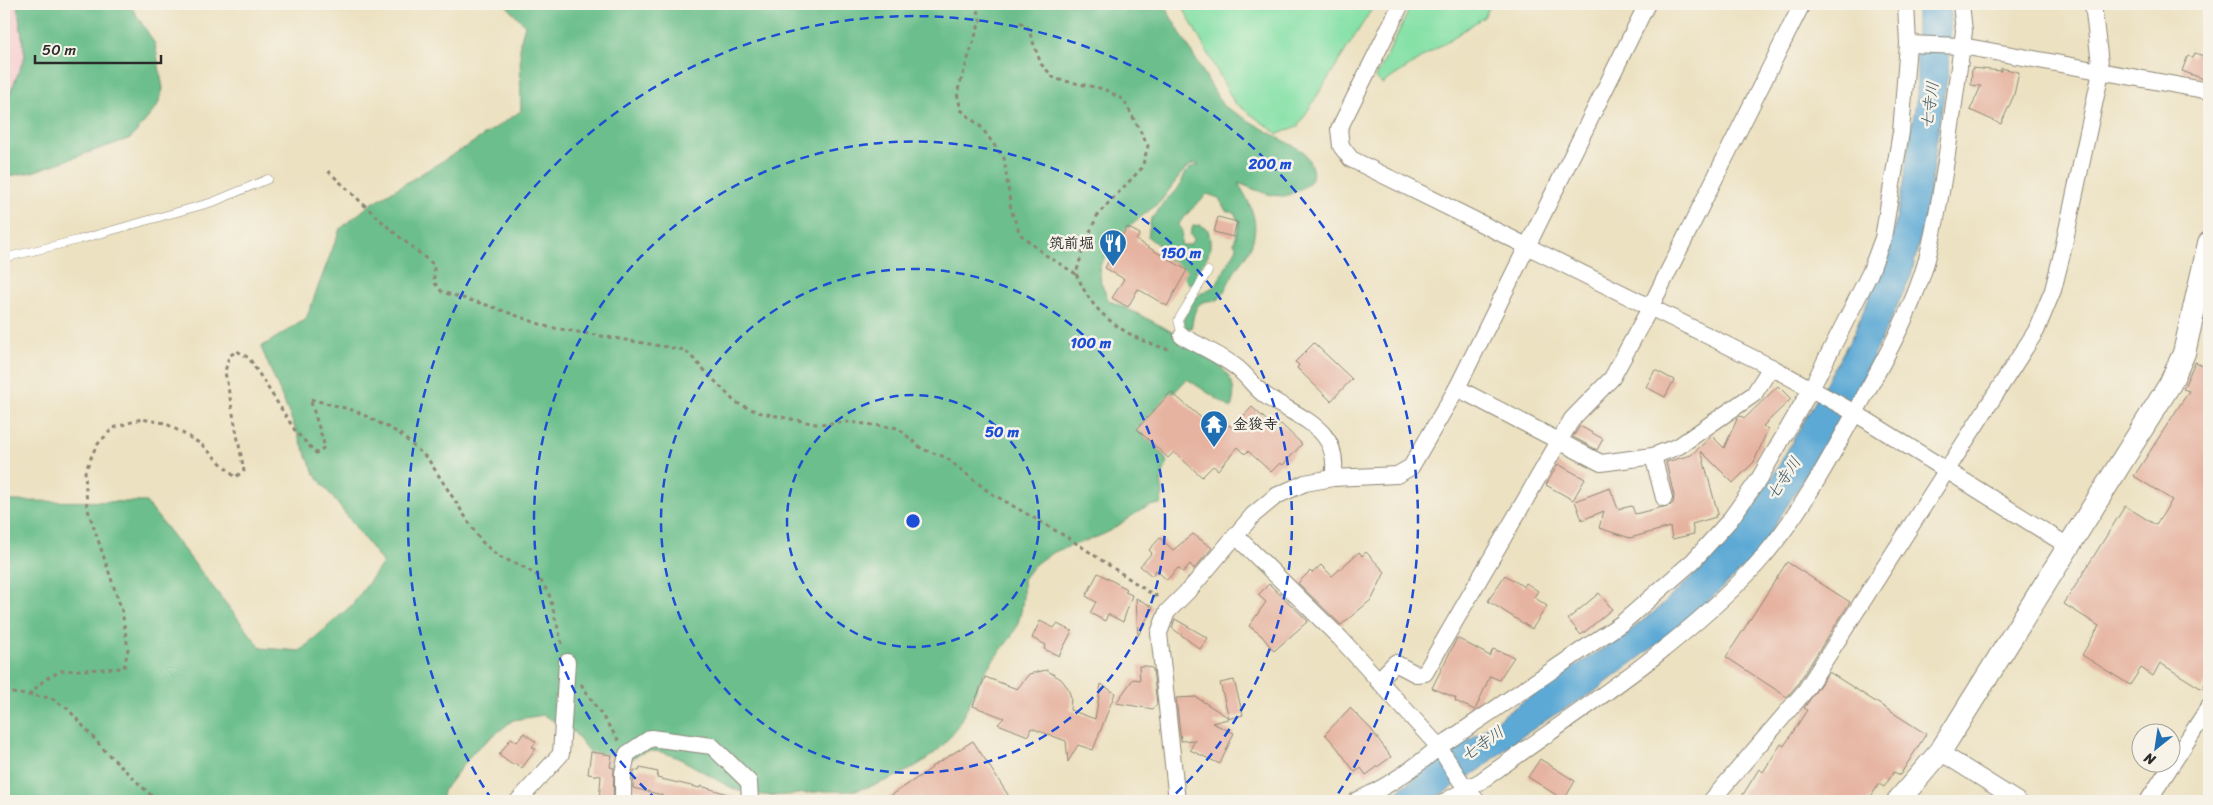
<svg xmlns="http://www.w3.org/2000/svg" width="2213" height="805" viewBox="0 0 2213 805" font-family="Sriracha,'Klee One',sans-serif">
	<rect width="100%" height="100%" fill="#f7f3e8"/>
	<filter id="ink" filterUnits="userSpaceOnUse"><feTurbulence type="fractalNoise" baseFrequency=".02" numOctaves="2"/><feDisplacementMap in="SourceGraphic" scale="10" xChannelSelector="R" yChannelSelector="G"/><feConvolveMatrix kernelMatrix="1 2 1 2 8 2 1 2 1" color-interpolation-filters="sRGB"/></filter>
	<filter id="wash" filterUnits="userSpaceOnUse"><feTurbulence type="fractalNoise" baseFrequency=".0096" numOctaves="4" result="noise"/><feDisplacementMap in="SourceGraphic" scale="20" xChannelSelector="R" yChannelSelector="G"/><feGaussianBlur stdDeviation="1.12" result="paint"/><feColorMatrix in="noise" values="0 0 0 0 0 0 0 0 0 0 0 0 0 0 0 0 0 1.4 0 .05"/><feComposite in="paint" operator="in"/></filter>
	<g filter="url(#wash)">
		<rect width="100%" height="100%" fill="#ece1c1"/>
		<path fill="#f7cfd2" d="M4,4H17L25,56L4,108Z"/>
		<g fill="#86e1a7" stroke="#588669">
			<path d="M1181,4H1375L1298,126L1278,134L1234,102Z"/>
			<path d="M1412,4H1491L1484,17L1382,84L1376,78Z"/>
		</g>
		<g fill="#6cbf8c" stroke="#4c755c">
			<path d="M17,4H129L132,8L155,44L163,89L157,107L131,138L32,172L9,176L4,174V108L25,56Z"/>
			<path d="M505,4H1166L1165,7L1223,106L1304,152C1314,168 1319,181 1298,190C1294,192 1288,196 1283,196C1267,196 1252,188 1238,183C1252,206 1262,226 1248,252C1245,259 1239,264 1235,271C1229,280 1226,290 1219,299C1214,302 1213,300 1207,301C1193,303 1194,318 1191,328H1186L1183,320L1194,300L1200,294L1215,286L1237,248L1234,243L1240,221L1237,219L1235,213L1226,211L1219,198L1207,194C1198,203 1185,215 1178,225L1182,230L1181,245H1190L1194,238L1190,235L1193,226L1201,225L1208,230C1213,248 1209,258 1196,271L1198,280L1195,284H1189L1182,274L1155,262L1161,254V247L1148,237L1151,218C1157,215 1157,212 1161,206C1164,200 1170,197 1175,192C1186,181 1180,169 1199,165L1195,163L1185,169L1160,202L1133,223L1116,240L1099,267L1101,283L1109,301C1137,312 1220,353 1231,381C1235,391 1234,398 1231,408L1187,379L1138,430L1162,453L1167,462L1161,480L1163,494L1160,504C1139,506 1124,524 1106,533C1084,544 1058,546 1038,562C1032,566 1028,573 1023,579C1024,599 1022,620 1011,637C1001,651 990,662 982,677C971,700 961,724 945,743C926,765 883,785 855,790C846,792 835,791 825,791C795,794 765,800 735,789C710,779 675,749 649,751C636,752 627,764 619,772L602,770L574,732L543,715L513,720L474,751L443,791L441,801H4V501L146,502L261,648L300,651L352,605L383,563L314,473L261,347L306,319L340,229L371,204L466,147L521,111L520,43L525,25Z"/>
		</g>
		<path fill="#5ba9d5" stroke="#436a80" d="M1917,4H1948L1951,15L1949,68L1939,123L1928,205L1911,276L1852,402L1755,557L1684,624L1591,694L1554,715L1518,739L1481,769L1430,801H1383L1562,674L1619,639L1654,612L1716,555L1733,536L1774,474L1853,335L1890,250L1903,184L1917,95Z"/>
		<g id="blocks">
			<g fill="#e6b3a0">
				<path d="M2195,53L2209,58V81L2182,71L2188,55L2193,58Z"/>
				<path d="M1972,68L2001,71V68L2019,72L2014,95L2001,124L1970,110L1981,86L1971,85Z"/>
				<path d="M1218,217L1237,222L1233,237L1214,232Z"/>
				<path d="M1127,227L1140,234L1136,240L1187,270L1167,306L1138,289L1128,307L1112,298L1124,279L1105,268Z"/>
				<path d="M1314,343L1352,379L1331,401L1297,368L1299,365L1295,362Z"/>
				<path d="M2195,362L2209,368V677L2202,689L2160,663L2153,676L2141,668L2130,685L2082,655L2099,626L2064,604L2125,506L2156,525L2172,500L2134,476L2189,391L2183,389Z"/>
				<path d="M1655,370L1674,380L1665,397L1646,387Z"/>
				<path d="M1778,386L1791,399L1763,426L1768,429L1754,462L1733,483L1701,451L1718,514L1715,515L1716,517L1692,524L1694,534L1672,539L1670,527L1630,538L1599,528L1604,511L1582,520L1575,501L1610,488L1618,509L1632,506L1635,514L1671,505L1673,503L1674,496L1666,462L1691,455L1712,436L1724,448L1738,417L1740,416L1745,418Z"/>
				<path d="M1171,392L1220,434L1229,425L1232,428L1252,407L1276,429L1281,424L1302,444L1283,465L1280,463L1271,472L1248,451L1245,454L1238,447L1218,470L1213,466L1202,477L1174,452L1168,458L1137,429Z"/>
				<path d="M1580,426L1603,439L1597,450L1573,437Z"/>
				<path d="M1558,464L1585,479L1573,500L1546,485Z"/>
				<path d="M1193,534L1212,548L1194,569L1190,564L1183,572L1178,568L1167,580L1156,570L1152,576L1140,566L1152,553L1149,550L1160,538L1173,550Z"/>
				<path d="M1359,552L1362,556L1366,552L1385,572L1372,599L1341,625L1298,583L1310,571L1312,573L1321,565L1332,576Z"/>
				<path d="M1787,562L1850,602L1797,685L1787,697L1726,657Z"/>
				<path d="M1098,573L1127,589L1125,592L1132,595L1123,622L1108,614L1105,621L1090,613L1096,602L1086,596Z"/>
				<path d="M1505,575L1524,587L1526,583L1538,591L1534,597L1547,606L1532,629L1488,601Z"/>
				<path d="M1269,584L1308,621L1274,651L1261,635L1249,626L1266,602L1258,595Z"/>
				<path d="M1599,593L1612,609L1581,635L1568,619Z"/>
				<path d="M1136,598L1153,607L1138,636Z"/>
				<path d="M1175,619L1208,638L1200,649L1172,628Z"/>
				<path d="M1040,621L1054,628L1057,624L1072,631L1059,656L1044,649L1046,645L1032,638Z"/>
				<path d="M1457,638L1490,656L1493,649L1514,657L1499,680L1490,676L1475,710L1455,701L1456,698L1432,688Z"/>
				<path d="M1139,666H1147L1153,669L1157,704L1153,709L1116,703L1133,679L1140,680Z"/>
				<path d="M1046,670L1061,679L1068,688L1071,698L1070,710L1095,719L1101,684L1115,693L1093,750L1078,745L1068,762L1066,741L1031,728L1028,736L998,724L1004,718L973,706L985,677L1017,689L1029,674Z"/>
				<path d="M1829,672L1926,734L1900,775L1894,772L1884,787L1879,784L1868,801H1739L1759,769L1763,772L1781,744L1784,746L1807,710L1804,708Z"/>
				<path d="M1234,680L1243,715L1212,723L1234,733L1220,764L1190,750L1195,740L1181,741L1176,698L1196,697L1229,718L1220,683Z"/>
				<path d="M1350,708L1371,729L1391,757L1366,775L1361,768L1355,772L1335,745L1325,734Z"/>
				<path d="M524,733L536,742L532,747L536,749L522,768L516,764H511L499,755L511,738L517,742Z"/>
				<path d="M973,741L1012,801H883L932,768L931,767Z"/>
				<path d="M591,752L612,755L610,767L614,768L613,801H599L601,776L588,774Z"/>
				<path d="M1540,759L1575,781L1564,800L1528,777Z"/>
				<path d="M640,768L658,772L657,778L700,788L701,786L734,796L733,801H667L668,799L662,797V795L633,788L634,770L639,771Z"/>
			</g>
		</g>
	</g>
	<g filter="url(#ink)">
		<use href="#blocks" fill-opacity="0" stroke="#8c8676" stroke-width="1"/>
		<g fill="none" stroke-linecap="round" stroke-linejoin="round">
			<g stroke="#8c8676" stroke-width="9">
				<g id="lane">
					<path d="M4,258L78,240L213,202L268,179"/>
					<path d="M1182,336L1178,320L1208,271"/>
				</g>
			</g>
			<g stroke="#8c8676" stroke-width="18">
				<g id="street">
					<path d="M1401,4L1339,129L1341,146L1351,159L1771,367L1855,413L2068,546"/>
					<path d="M1908,44L1962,46L2209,91"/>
					<path d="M1182,336C1200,346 1220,355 1236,367C1247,375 1255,389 1266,396C1300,419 1342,428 1333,478"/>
					<path d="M1457,388L1601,463L1653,456L1679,446L1754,394L1771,367"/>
					<path d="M1653,456L1664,498"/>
					<path d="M1236,536L1340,638L1439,747L1460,780L1477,801"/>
					<path d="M1378,681L1395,663L1416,674L1425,673L1572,419L1612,378L1650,308L1802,4"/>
					<path d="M1940,752L2018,801"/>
					<path d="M518,801L561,754L567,662"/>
					<path d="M623,801V773L627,754L651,738L712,746L749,782L750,801"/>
					<path d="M1177,801L1159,633L1167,612L1191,588L1253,515L1276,496L1305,483L1333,478L1397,475L1411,467L1457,388L1647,4"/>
					<path d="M1356,801C1388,787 1413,769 1439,747L1622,623L1693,561L1729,521L1759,479L1811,389L1870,273L1883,238L1901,132L1908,44L1906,4"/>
					<path d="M1446,801L1481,781C1574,714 1678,649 1756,565C1797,520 1832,455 1861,402C1885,359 1918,299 1929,251C1945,184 1952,114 1962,46L1964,31L1961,4"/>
					<path d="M1711,801L1805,691L2036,331L2053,290L2061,258L2101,72L2093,4"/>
					<path d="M2148,801L2209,707"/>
				</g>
			</g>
			<g stroke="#8c8676" stroke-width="24">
				<path id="secondary" d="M1898,801L1940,752L2170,384L2184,353L2209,243"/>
			</g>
			<g stroke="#8c8676" stroke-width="3" stroke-dasharray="4 4" stroke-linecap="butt">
				<path d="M972,4L979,13L980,21L957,93L961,110L981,127L1004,158L1011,210L1020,234L1044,254L1076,274"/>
				<path d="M1020,22L1028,28L1041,64L1055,79L1104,89L1124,100L1148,146L1142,168L1098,214L1085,243L1076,274C1081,283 1085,293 1091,301C1111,327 1142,344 1173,350"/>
				<path d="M328,171L391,230L434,265V282L442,292L490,306L548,327L685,350L735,402L757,412L816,424L850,422L898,428L922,449L945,457L989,492L1070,539L1155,596L1161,594"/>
				<path d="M581,684L619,741"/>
				<path d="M4,692L51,698L68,709L106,752L157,801"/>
				<path d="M29,695L45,679L61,671L124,668L128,649L122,611L87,507L85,472L96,446L113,428L141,419L165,423L201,444L235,477L244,471L225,372L229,356L237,351L249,358L296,432L316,453L325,447L310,399L356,411L399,433L428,459L481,541L499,557L520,565L538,576L549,594L563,648"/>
			</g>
			<use href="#lane" stroke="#fff" stroke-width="8"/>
			<use href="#street" stroke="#fff" stroke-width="16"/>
			<use href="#secondary" stroke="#fff" stroke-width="22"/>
		</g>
	</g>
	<g fill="none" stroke="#1d4ed8" stroke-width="2.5" stroke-dasharray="9 6">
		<circle cx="913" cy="521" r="126"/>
		<circle cx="913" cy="521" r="252"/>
		<path d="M657 800A379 379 0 1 1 1169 800"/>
		<path d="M492 800A505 505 0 1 1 1334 800"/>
	</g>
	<defs>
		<g id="restaurant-pin" transform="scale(1.4375)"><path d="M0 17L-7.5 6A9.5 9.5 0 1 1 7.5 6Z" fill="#1f6fb2" stroke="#f7f3e8"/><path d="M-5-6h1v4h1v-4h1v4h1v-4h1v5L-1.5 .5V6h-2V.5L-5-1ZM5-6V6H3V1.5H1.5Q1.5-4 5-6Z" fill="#fff"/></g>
		<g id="temple-pin" transform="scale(1.4375)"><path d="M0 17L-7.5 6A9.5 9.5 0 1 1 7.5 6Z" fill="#1f6fb2" stroke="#f7f3e8"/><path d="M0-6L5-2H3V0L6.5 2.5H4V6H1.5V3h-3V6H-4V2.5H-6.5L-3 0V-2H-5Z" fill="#fff"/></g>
	</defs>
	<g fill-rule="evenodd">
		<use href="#restaurant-pin" x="1113" y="243"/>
		<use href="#temple-pin" x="1214" y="424"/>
	</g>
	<g text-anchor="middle" stroke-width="5" stroke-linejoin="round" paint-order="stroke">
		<g font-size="15" font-weight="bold" fill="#2b2b2b" stroke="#f7f3e8" text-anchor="end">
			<text x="1094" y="248">筑前堀</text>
			<text x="1233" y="429" text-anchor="start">金狻寺</text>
		</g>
		<g font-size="16" font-style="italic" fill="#3c5766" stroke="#f7f3e8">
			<text transform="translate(1929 105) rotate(-82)" y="6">七寺川</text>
			<text transform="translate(1783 478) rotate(-56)" y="6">七寺川</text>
			<text transform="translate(1482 743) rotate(-35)" y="6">七寺川</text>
		</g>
	</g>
	<circle cx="913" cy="521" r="8" fill="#1d4ed8" stroke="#f7f3e8" stroke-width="2.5"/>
	<g font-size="15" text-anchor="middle" font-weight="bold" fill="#1d4ed8" stroke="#f7f3e8" stroke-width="5" stroke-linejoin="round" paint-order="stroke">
		<text x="1270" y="169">200 m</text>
		<text x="1181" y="258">150 m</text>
		<text x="1091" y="348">100 m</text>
		<text x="1002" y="437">50 m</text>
	</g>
	<rect width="2213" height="805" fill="none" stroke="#f7f3e8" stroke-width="20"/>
	<g transform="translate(2156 748) rotate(210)"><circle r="24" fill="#f7f3e8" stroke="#a5a39c"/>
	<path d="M0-4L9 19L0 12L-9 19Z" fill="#1f6fb2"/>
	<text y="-8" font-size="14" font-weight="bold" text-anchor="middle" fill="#2b2b2b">N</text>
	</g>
	<path d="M35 55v8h126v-8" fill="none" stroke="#2b2b2b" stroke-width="2.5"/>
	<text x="42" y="55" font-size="15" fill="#2b2b2b" stroke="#f7f3e8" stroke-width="4" paint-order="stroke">50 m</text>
</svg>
